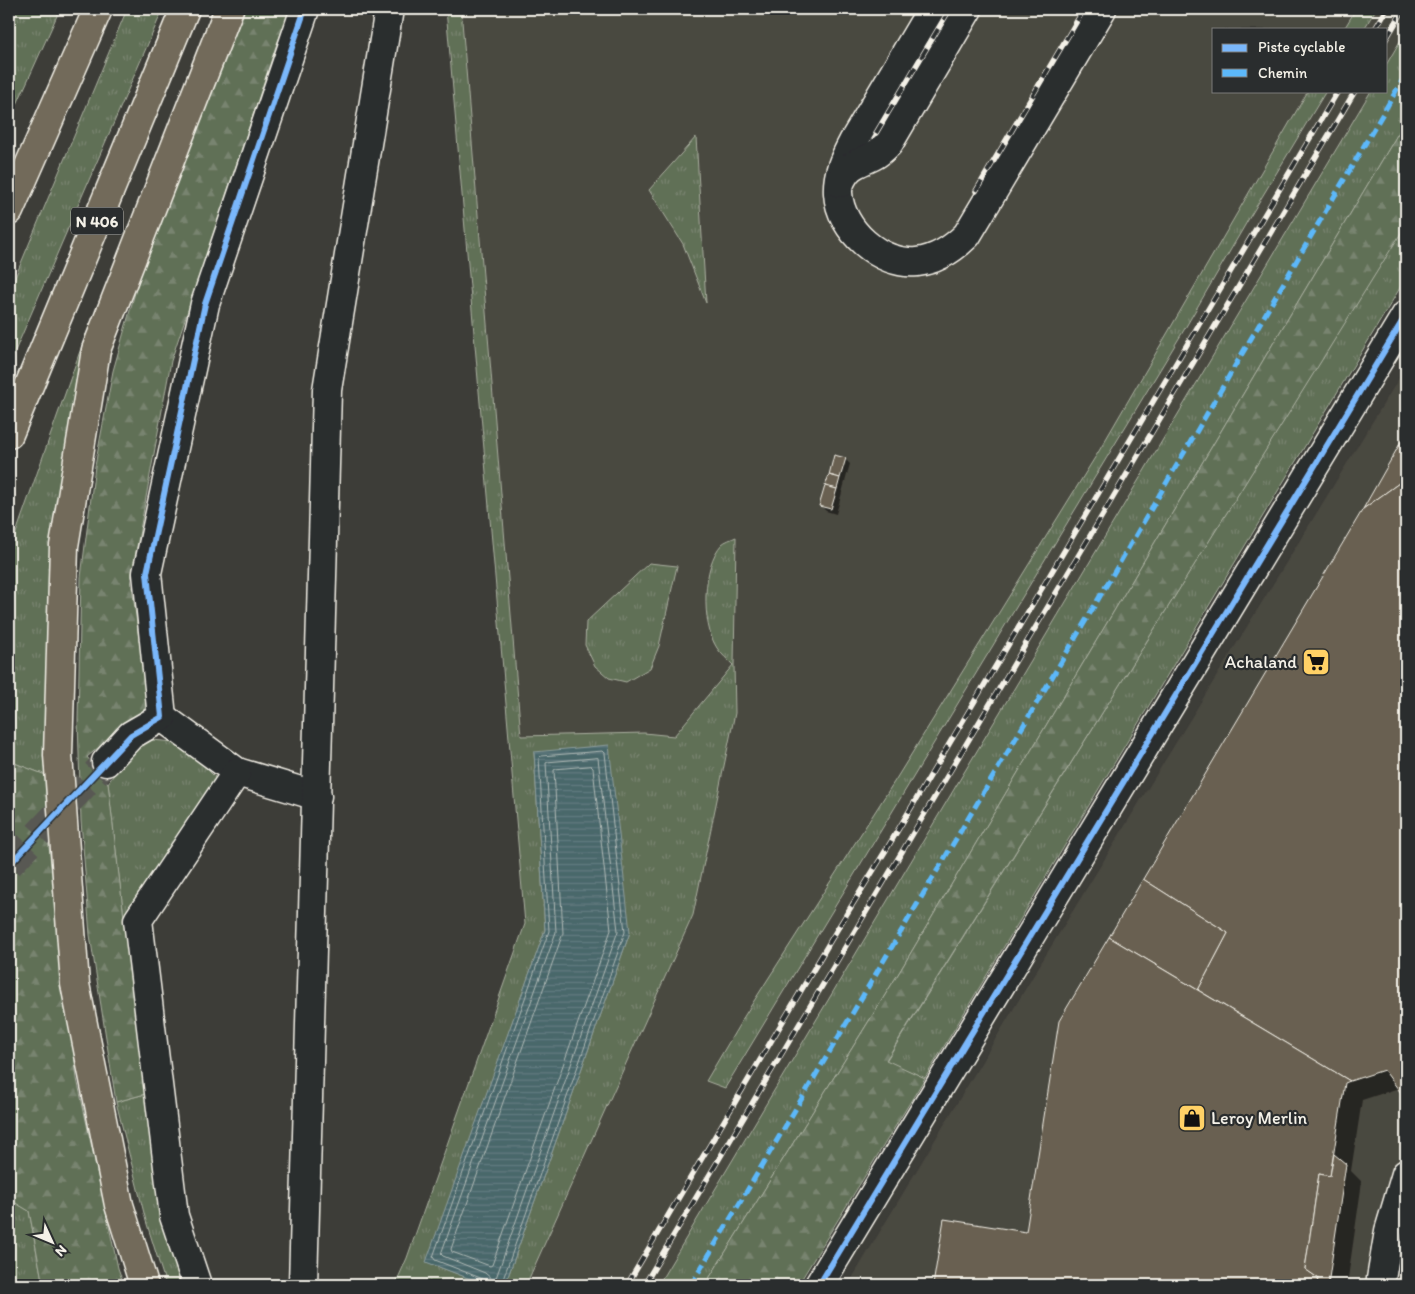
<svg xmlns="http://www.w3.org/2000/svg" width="1415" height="1294" viewBox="0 0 1415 1294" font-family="Itim,sans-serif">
	<defs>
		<pattern id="grass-tufts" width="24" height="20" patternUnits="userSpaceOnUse" patternTransform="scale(1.25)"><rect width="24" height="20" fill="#616f57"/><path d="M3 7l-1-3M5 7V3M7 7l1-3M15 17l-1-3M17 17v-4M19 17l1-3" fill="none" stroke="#78846f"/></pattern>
		<pattern id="forest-firs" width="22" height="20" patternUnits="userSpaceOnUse" patternTransform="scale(1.25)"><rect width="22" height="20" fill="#616f57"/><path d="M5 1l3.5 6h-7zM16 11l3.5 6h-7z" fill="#78846f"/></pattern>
		<pattern id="water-rules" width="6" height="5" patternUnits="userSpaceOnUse" patternTransform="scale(1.25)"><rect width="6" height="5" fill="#49676b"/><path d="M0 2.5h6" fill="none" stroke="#647d80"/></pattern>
	</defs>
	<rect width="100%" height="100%" fill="#3d3d38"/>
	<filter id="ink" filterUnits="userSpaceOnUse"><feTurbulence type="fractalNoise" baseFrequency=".02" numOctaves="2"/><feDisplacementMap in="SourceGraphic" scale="10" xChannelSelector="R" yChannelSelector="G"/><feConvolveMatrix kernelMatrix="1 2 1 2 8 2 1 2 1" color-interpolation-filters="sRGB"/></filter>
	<g filter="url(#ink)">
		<g fill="#4a4840" fill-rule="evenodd">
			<path d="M461,9H1406V224L738,1285H525L654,916L521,736ZM1214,29H1386V91H1214Z"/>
			<path d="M1406,367V1285H848L1044,958Z"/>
		</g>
		<g fill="url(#grass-tufts)" stroke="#aab0a0">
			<path d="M9,9H60L9,122Z"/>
			<path d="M127,9H163L9,365V292Z"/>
			<path d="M446,9H461L521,736L644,733L674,736L733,665C728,660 721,654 717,648C701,624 702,565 722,544C725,541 732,539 736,537L734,665L735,713L693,915L526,1285H505L630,932L534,752L545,930L427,1262L486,1285H395L407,1258L525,924Z"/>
			<path d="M1356,9H1376L1364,29H1344Z"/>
			<path d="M1406,31V120L900,971L705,1285H658L1371,91H1386V65Z"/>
			<path d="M1308,91H1326L1248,220L1184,330L725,1088L706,1081L745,1015L896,779L1099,451Z"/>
			<path d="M696,137L706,303L683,244L649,190Z"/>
			<path d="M1406,224V278L925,1078L886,1061Z"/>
			<path d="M86,334L67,456L49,588L51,777L9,761V553Z"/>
			<path d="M649,563L677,566L659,646L650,668L626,682L609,678L595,666L585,645L586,622Z"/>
			<path d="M152,740L174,742L200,762L215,777L213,791L124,919L108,783L131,751Z"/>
			<path d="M145,1094L164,1222L183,1285H166L146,1221L116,1102Z"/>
			<path d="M9,1199L29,1211L43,1285H9Z"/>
		</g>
		<g fill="url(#forest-firs)" stroke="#aab0a0">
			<path d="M245,9H291L276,46L171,361L131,579L148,706L87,757L108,783L145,1094L116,1102L90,935L81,821L78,720L81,577L95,466L113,371L147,250Z"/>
			<path d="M1406,120V225L886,1060L925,1078L798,1285H705L900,971Z"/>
			<path d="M9,761L51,777L48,839L77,1079L118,1268L124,1285H43L29,1211L9,1199Z"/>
		</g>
		<path fill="url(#water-rules)" stroke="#8d9e9d" d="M609,745L630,932L505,1285H486L426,1262L545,930L534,752Z"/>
		<g fill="#0007">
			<path d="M1406,437V1096L1399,1088L1362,1100L1351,1171L1362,1182L1347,1285H934L945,1221L1027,1233L1060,1021Z"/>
			<path d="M845,459L850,464L836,514L826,511L821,506Z"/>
		</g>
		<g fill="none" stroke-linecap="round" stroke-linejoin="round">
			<g stroke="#b0bab6" stroke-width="1">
				<path d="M598,758L618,931L496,1278L493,1280L485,1273L443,1256L441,1254L556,932L546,763L548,762Z"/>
				<path d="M591,766L593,768L611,930L492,1265L490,1266L452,1252L451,1249L563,933L554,770L556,769Z"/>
				<path d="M486,1285L483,1279L435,1260L433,1257L549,931L539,758L541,756L603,751L605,753L625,932L501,1285"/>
			</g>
		</g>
		<g fill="#696151" stroke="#f4f1e8">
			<path d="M1406,433V478L1363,509Z"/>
			<path d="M834,455L846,458L840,478L829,475Z"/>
			<path d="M829,475L840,478L837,489L825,486Z"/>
			<path d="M1406,478V1089L1401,1093L1384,1070L1350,1081L1198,990L1228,933L1143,879L1363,509Z"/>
			<path d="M825,486L837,489L831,509L819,506Z"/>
			<path d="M1143,879L1228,933L1198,990L1109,937Z"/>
			<path d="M1109,937L1350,1081L1345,1083L1330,1176L1319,1174L1305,1269L1318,1278L1317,1285H933L944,1219L1026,1232L1059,1021Z"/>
			<path d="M1334,1154L1346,1164L1328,1285H1317L1318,1278L1305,1269L1319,1174L1330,1176Z"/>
		</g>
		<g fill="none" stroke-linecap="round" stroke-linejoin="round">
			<path stroke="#585852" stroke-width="28" stroke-dasharray="28 14" stroke-linecap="butt" d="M9,865L106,762"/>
			<g stroke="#f4f1e8" stroke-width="31">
				<g id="minor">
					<path d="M932,9L853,142C844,159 837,174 838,193C840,230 881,266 917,262C936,260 954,248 967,235L1102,9"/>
					<path d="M840,183C848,164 857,164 873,156C879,153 884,148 889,143L968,9"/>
					<path d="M162,717L237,772L317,796"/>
					<path d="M106,762L131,735L162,717L147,573L205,304L305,9"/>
					<path d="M197,1285L174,1216L138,920L237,772"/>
					<path d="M303,1285L327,390L389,9"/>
					<path d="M819,1285L1406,315"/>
					<path d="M1380,1285L1389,1231L1406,1174"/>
				</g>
			</g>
			<g stroke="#f4f1e8" stroke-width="31">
				<g id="highway">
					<path d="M9,211L98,9"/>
					<path d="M9,434L185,9"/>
					<path d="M144,1285L119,1205L75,984L58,755L64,546L96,350L229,9"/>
				</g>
			</g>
			<use href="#minor" stroke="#2a2d2e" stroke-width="28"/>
			<use href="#highway" stroke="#726b5a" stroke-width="28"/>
			<g stroke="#f4f1e8" stroke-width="5.5">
				<g id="rail">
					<path d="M1375,29L1387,9"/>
					<path d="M1386,39L1404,9"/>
					<path d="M876,133L950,9"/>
					<path d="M976,191L1084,9"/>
					<path d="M627,1285L838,928L886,850L1338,91"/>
					<path d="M644,1285L1355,91"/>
				</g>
			</g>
			<use href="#rail" stroke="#2a2d2e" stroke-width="4" stroke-dasharray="11" stroke-linecap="butt"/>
			<path stroke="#5cb8fa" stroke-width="5" stroke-dasharray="10 5" stroke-linecap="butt" d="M691,1285L1089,615L1406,74"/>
			<g stroke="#2a2d2e" stroke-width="9">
				<g id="cycleway">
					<path d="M9,865L131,735L162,717L147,573L205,304L305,9"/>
					<path d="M819,1285L1406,315"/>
				</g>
			</g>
			<use href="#cycleway" stroke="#7ab7fb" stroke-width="6"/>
		</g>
	</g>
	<defs>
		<g id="supermarket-square" transform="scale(1.4375)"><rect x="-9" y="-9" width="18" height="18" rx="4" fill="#ffd166" stroke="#2a2d2e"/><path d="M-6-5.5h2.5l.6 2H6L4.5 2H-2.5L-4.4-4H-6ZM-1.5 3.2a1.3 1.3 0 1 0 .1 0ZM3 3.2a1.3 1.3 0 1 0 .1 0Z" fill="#111"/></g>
		<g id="shop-square" transform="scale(1.4375)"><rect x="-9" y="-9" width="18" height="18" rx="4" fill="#ffd166" stroke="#2a2d2e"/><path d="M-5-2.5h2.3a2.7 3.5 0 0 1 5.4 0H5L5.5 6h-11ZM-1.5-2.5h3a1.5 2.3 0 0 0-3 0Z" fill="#111"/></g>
	</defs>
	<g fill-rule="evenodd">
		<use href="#supermarket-square" x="1316" y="662"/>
		<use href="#shop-square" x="1192" y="1118"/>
	</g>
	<g text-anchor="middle" stroke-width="4.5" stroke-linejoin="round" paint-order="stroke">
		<rect fill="#2a2d2e" stroke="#b7b6b0" stroke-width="1" x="71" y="207.5" width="52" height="27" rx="4"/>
		<g font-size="16" font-weight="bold" fill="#f4f1e8">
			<text x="97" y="227">N 406</text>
		</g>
		<g font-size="18" fill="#f4f1e8" stroke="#2a2d2e" text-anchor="end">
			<text x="1297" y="668">Achaland</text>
			<text x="1211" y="1124" text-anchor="start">Leroy Merlin</text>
		</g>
	</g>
	<rect width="1415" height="1294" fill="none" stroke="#2a2d2e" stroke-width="30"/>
	<rect x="15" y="15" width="1385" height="1264" fill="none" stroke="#f4f1e8" stroke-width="2" filter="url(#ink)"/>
	<rect x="1212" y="28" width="175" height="65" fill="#2a2d2e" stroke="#7b7b78"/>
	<rect x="1222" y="44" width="25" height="8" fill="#7ab7fb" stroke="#7b7b78"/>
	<text x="1258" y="52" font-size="15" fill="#f4f1e8">Piste cyclable</text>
	<rect x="1222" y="69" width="25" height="8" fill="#5cb8fa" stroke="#7b7b78"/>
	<text x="1258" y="78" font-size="15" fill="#f4f1e8">Chemin</text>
	<g transform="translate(52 1242) rotate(134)" stroke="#2a2d2e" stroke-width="4" paint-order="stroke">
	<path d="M0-4L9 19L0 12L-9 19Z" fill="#f4f1e8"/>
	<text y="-8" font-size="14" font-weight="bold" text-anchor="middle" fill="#f4f1e8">N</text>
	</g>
</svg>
